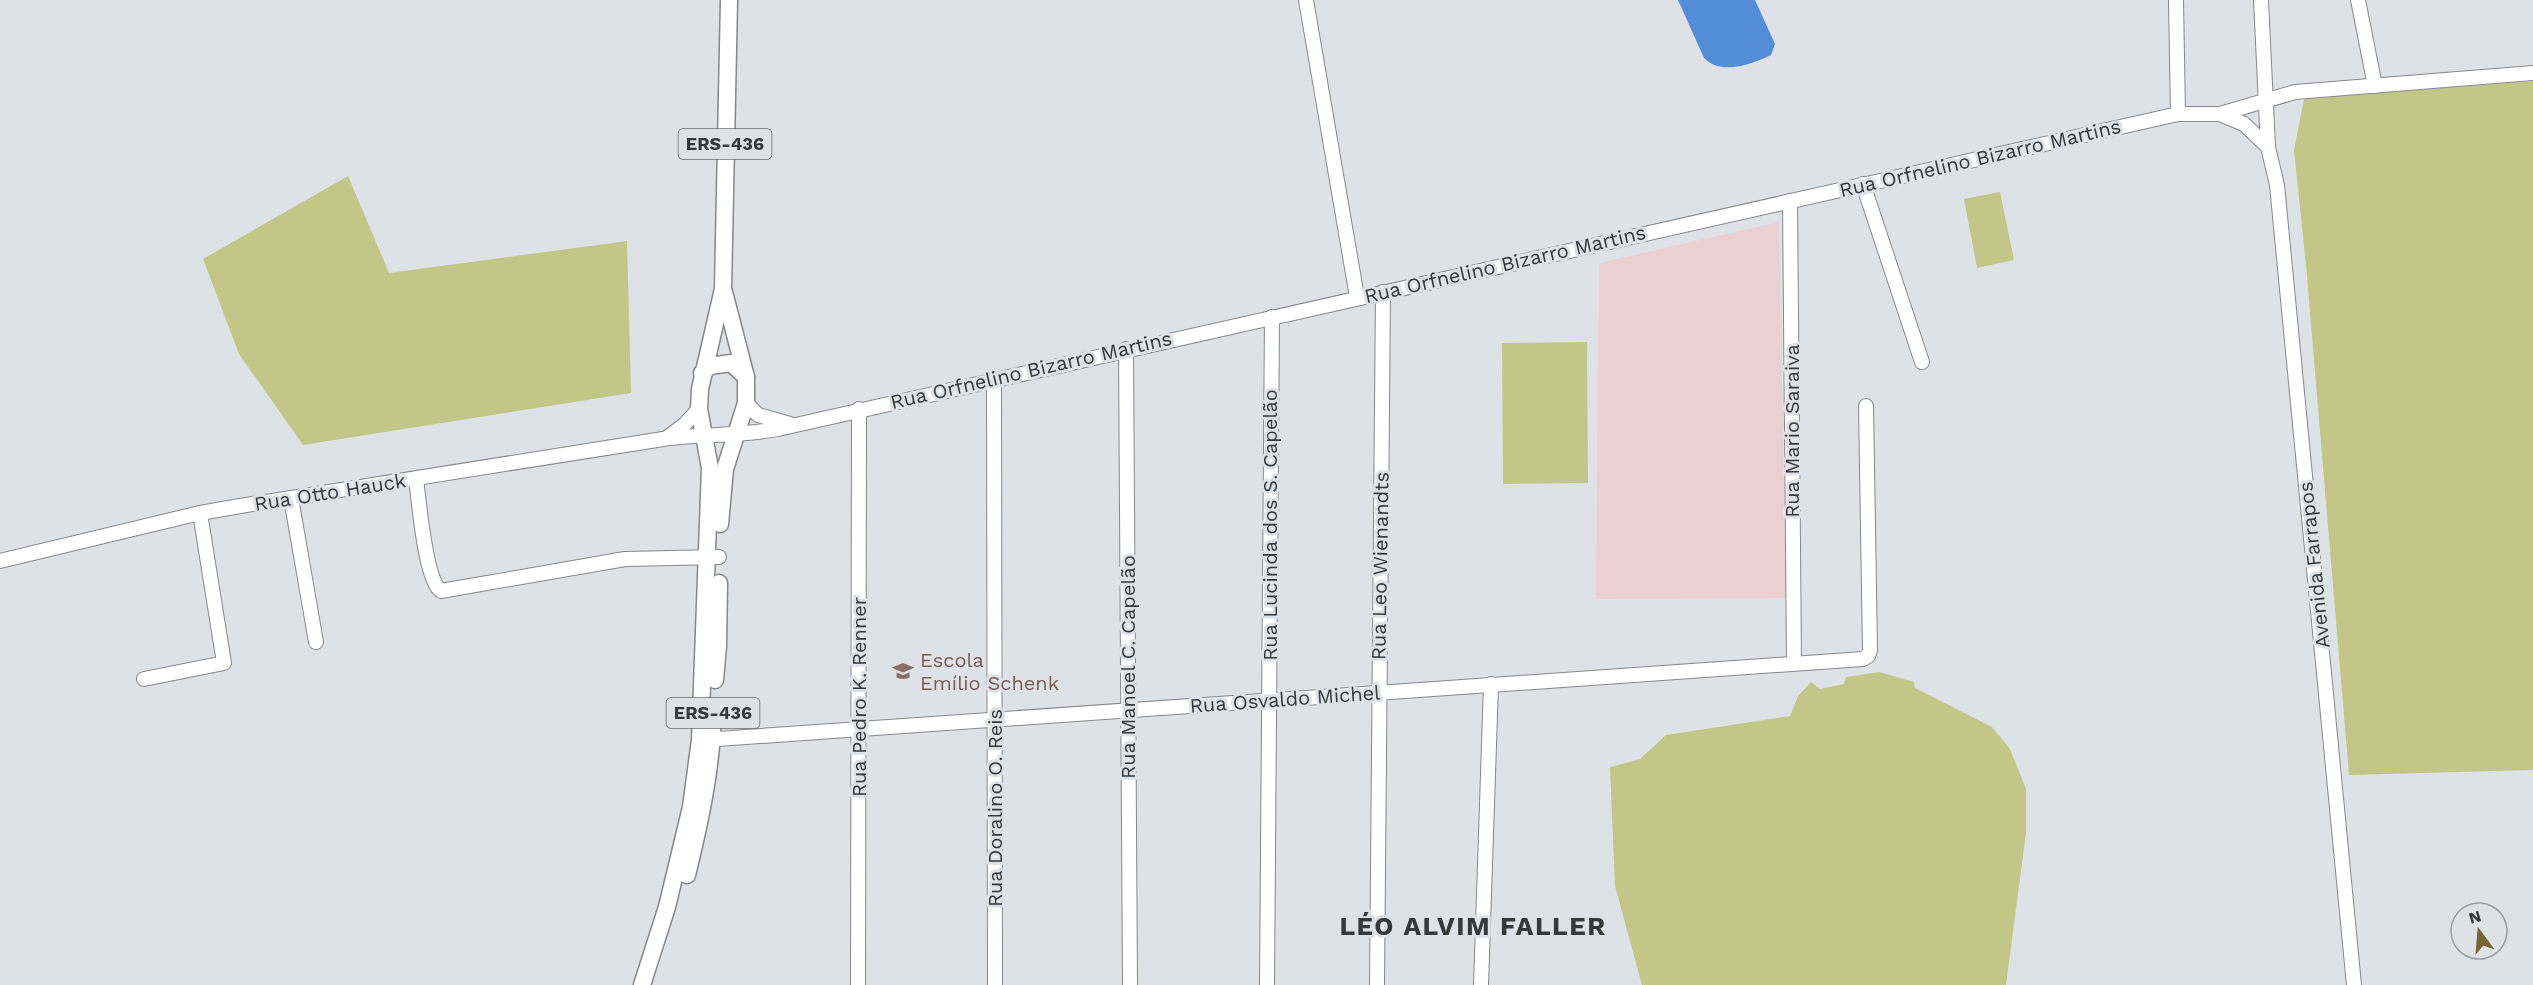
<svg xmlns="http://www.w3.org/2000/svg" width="2533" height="985" viewBox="0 0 2533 985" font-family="'Work Sans',sans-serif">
	<rect width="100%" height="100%" fill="#dee2e6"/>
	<path fill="#ebd0d2" d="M1779,222L1786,598L1596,599L1599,263Z"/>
	<g fill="#c1c887">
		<path d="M2533,81V770L2349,775L2306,265L2294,150L2304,99Z"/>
		<path d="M348,176L389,273L627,241L631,393L303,445L239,354L203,259Z"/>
		<path d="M2000,192L2014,260L1977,268L1964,199Z"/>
		<path d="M1587,342L1588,483L1503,484L1502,343Z"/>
		<path d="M1879,672L1914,682L1915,688L1992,727L2010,749L2026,789V833L2006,985H1642L1615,886L1610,767L1640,759L1666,735L1790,716L1798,696L1811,682L1820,689L1844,684L1846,677Z"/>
	</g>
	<path fill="#538dd8" d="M1678,0H1755L1775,44L1771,55C1752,64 1721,76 1704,58Z"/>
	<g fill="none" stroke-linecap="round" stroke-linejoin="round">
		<g stroke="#84888c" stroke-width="16">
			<g id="minor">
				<path d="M1306,0L1357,297"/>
				<path d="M2176,0L2178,114"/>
				<path d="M2261,0L2268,147L2277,185L2354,985"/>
				<path d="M2358,0L2375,86"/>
				<path d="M2220,114L2244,124L2268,147"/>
				<path d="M1863,184L1922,362"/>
				<path d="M1790,201L1794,662"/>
				<path d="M1126,349L1130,985"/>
				<path d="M994,379L995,985"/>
				<path d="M746,403L758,415L790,424"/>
				<path d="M668,437L684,425L699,409"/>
				<path d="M416,479C419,500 425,580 441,591L625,559L719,557"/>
				<path d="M291,498L316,642"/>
				<path d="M0,561L200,513L246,505L663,439C702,434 739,436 778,429L2178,114H2220L2295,92L2533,73"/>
				<path d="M144,679L224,663L200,513"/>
				<path d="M703,740L1863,659L1868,656L1870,650L1866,406"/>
				<path d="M858,985L859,409"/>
				<path d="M1267,985L1272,317"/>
				<path d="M1377,985L1383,292"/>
				<path d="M1481,985L1491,684"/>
			</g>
		</g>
		<g stroke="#84888c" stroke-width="19">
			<g id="major">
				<path d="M702,373L710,366L731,363L746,377"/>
				<path d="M720,524L725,469L746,403V377L724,292"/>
				<path d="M715,680L718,646L719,583"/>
				<path d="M687,875C700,822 712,767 713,712"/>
				<path d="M642,985L667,907L691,807L700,740L710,468L699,409L700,389L723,289L729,0"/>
			</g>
		</g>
		<use href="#minor" stroke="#fff" stroke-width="14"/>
		<use href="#major" stroke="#fff" stroke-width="16"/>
	</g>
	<defs>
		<g id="school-bare" transform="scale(1.62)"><path d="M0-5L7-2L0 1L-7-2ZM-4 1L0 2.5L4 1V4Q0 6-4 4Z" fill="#8d6e63" stroke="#dee2e6" stroke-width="2.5" paint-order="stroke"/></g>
	</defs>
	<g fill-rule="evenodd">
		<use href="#school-bare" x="903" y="671"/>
	</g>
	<g text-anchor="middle" stroke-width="6" stroke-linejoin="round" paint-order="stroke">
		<g fill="#dee2e6" stroke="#686b6d" stroke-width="1.5">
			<rect x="678.5" y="129" width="93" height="30" rx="4.5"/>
			<rect x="666.5" y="698" width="93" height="30" rx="4.5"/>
		</g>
		<g font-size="18" font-weight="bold" fill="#363839">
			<text x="725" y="150">ERS-436</text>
			<text x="713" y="719">ERS-436</text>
		</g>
		<g font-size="20" fill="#363839" stroke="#dee2e6">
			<text transform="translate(1980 158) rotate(-13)" y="7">Rua Orfnelino Bizarro Martins</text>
			<text transform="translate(1505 264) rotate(-13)" y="7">Rua Orfnelino Bizarro Martins</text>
			<text transform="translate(1031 370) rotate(-13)" y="7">Rua Orfnelino Bizarro Martins</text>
			<text transform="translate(1792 431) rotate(-90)" y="7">Rua Mario Saraiva</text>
			<text transform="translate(330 492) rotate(-9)" y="7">Rua Otto Hauck</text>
			<text transform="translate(1270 525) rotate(-90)" y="7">Rua Lucinda dos S. Capelão</text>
			<text transform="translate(2314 565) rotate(-96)" y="7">Avenida Farrapos</text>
			<text transform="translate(1380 566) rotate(-89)" y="7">Rua Leo Wienandts</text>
			<text transform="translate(1128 667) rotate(-90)" y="7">Rua Manoel C. Capelão</text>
			<text transform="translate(859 697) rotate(-90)" y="7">Rua Pedro K. Renner</text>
			<text transform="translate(1285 699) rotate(-4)" y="7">Rua Osvaldo Michel</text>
			<text transform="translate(995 808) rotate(-90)" y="7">Rua Doralino O. Reis</text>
		</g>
		<g font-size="20" fill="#785e54" stroke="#dee2e6" text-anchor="start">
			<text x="920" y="667">Escola<tspan x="920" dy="23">Emílio Schenk</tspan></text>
		</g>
		<g font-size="26" font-weight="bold" letter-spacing="1.5" fill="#363839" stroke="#dee2e6">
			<text x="1473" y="935">LÉO ALVIM FALLER</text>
		</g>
	</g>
	<g transform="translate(2479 931) rotate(344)"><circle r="28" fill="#dee2e6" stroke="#9b9ea1" stroke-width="1.5"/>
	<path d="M0-4.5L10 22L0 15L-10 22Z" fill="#756533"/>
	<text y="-9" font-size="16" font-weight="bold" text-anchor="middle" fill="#363839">N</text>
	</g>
</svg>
